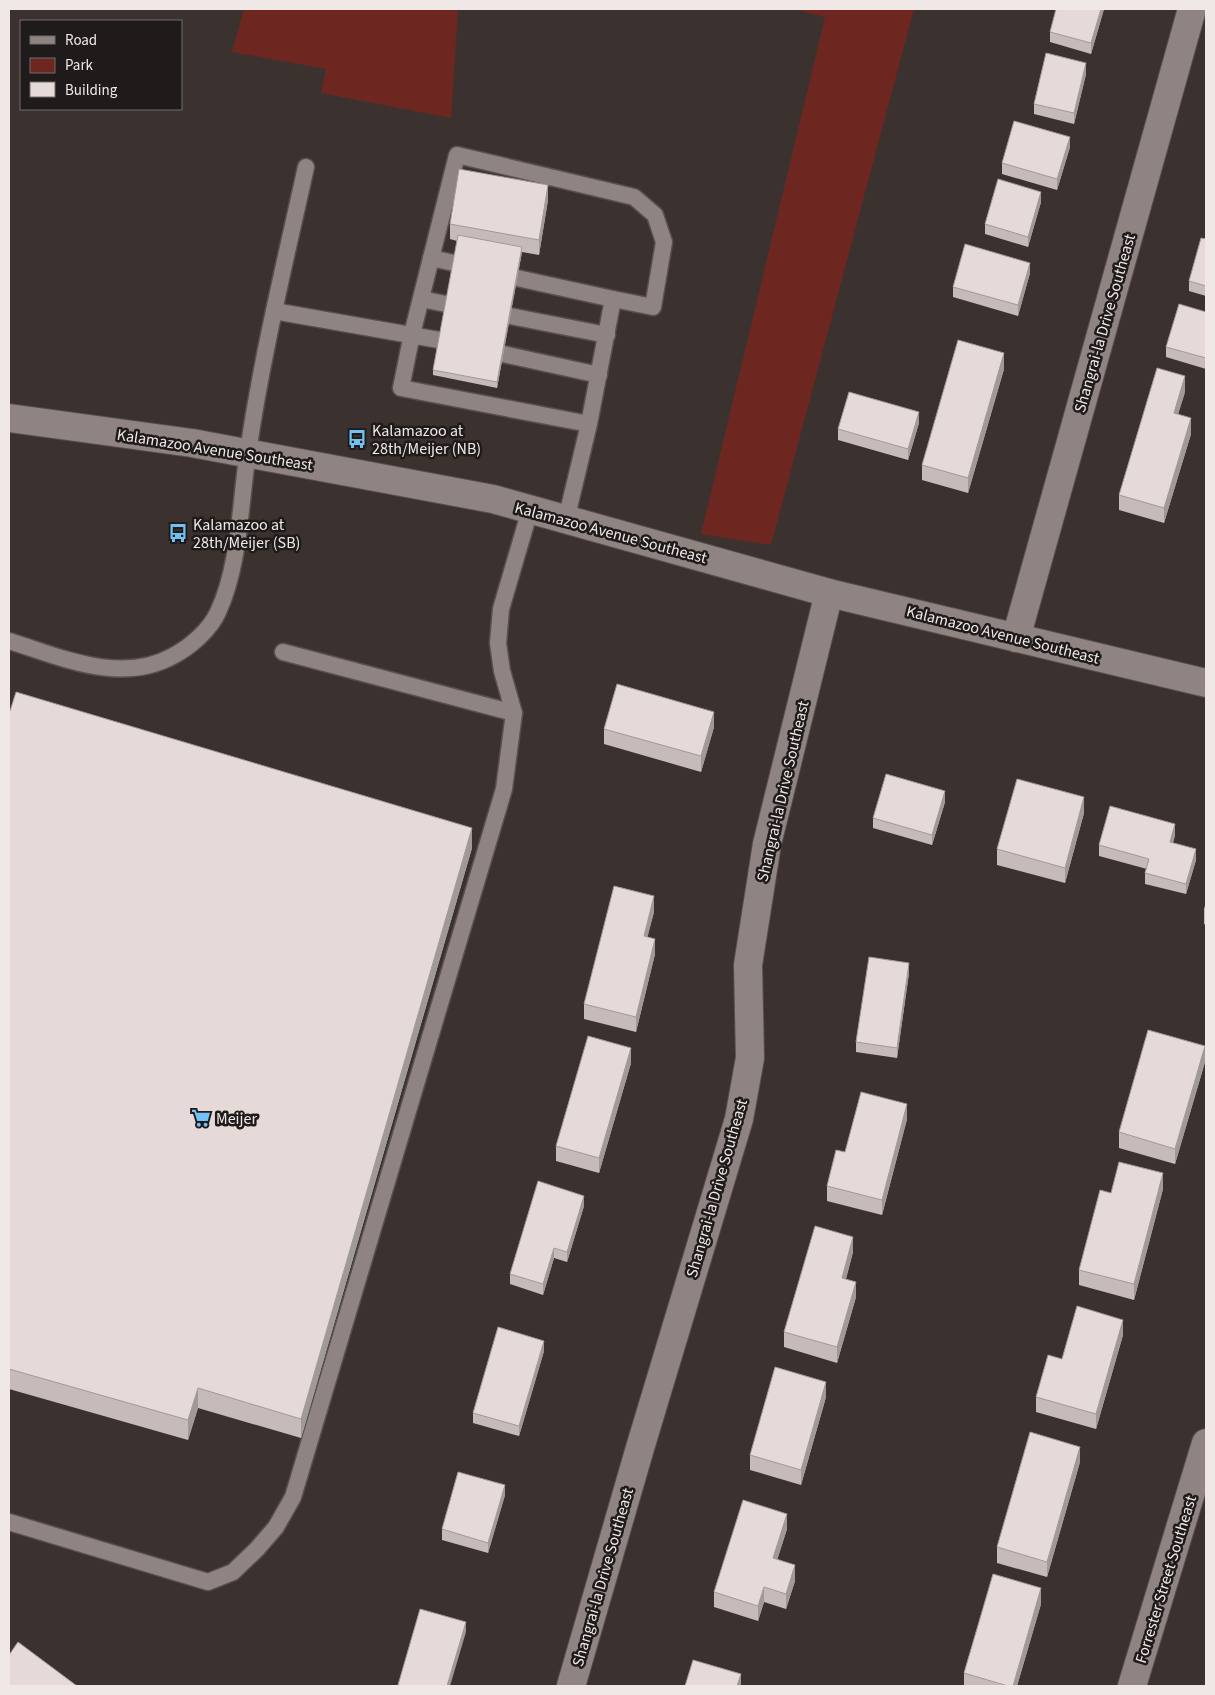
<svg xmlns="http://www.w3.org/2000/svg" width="1215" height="1695" viewBox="0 0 1215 1695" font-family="'Source Sans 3',sans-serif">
	<rect width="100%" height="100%" fill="#3b3230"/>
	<g fill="#6e2720">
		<path d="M244,9H458L451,118L321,93L326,69L232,52Z"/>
		<path d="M793,9H914L771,545L701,534L825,17Z"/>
	</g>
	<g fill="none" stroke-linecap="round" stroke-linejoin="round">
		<g stroke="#57504e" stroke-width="19">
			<g id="lane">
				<path d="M431,258L454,263"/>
				<path d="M517,278L613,299"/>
				<path d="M421,299L446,304"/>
				<path d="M274,311L439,340"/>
				<path d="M510,316L607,335"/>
				<path d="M503,354L599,375"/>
				<path d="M566,520L589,424L613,299L653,307L664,242L655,215L634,197L457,155L412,334L401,388L589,424"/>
				<path d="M9,641C61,657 120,685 173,656C190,647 210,630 218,612C240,565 240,503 248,452C262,356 285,262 306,167"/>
				<path d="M283,652L514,713"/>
				<path d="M9,1522L208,1582L233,1572L257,1549L276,1527L293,1497L504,789L514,713L502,671L498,643L501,609L530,510"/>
			</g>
		</g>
		<g stroke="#57504e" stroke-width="30">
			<g id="street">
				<path d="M1016,638L1192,9"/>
				<path d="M571,1686L640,1448L739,1119L750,1058L748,965L767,844L829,593"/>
				<path d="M1132,1686L1206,1443"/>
			</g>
		</g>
		<g stroke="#57504e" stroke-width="30">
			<path id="secondary" d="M9,418L192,443L493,499L829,593L1206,683"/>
		</g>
		<use href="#lane" stroke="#8f8482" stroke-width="16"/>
		<use href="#street" stroke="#8f8482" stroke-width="28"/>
		<use href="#secondary" stroke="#8f8482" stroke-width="28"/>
	</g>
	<g fill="#c6bbba">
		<path d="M1104,9L1091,54L1050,42V32Z"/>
		<path d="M1086,74L1074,124L1034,114V104Z"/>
		<path d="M1070,147L1057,190L1002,174V163Z"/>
		<path d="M548,200L539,255L522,252L497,388L433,375V370L457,241L450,239V224Z"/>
		<path d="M1041,202L1028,247L985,234V224Z"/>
		<path d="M1206,239V296L1189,291V281Z"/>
		<path d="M1030,273L1018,316L953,297V287Z"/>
		<path d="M1206,312V369L1166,357V347Z"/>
		<path d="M1004,369L968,493L922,480V465Z"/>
		<path d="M1185,392L1178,414L1191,434L1164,523L1119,510V495Z"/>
		<path d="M919,423L908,460L838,440V429Z"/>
		<path d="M9,711L472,848L301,1438L198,1408L188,1440L9,1389Z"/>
		<path d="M714,727L701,772L604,744V729Z"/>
		<path d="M945,802L932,845L873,828V818Z"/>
		<path d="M1084,813L1065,883L997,865V849Z"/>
		<path d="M1175,835L1173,843L1196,860L1186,894L1145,884V873L1147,869L1099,856V845Z"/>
		<path d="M1206,902V925L1204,924V909Z"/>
		<path d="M654,912L647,937L655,954L636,1032L584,1019V1004Z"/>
		<path d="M909,973L897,1058L856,1052V1042Z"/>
		<path d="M1205,1062L1175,1164L1119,1148V1132Z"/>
		<path d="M631,1063L599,1173L556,1161V1146Z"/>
		<path d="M907,1119L882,1215L827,1201V1186L845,1152Z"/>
		<path d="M1163,1189L1134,1300L1079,1285V1270L1111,1193Z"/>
		<path d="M584,1206L567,1262L554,1258L543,1295L510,1284V1274Z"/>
		<path d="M853,1252L846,1279L856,1297L837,1363L784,1347V1332Z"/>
		<path d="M1123,1335L1096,1429L1036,1412V1397L1062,1359Z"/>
		<path d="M544,1351L519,1436L473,1423V1413Z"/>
		<path d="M826,1397L801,1485L750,1470V1455Z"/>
		<path d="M1080,1462L1047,1577L997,1563V1547Z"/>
		<path d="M505,1495L488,1553L442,1540V1529Z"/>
		<path d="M787,1529L777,1560L795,1581L786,1609L764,1602L758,1621L714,1607V1592Z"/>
		<path d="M1041,1604L1017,1686H964V1673Z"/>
	</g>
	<g fill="#a19997">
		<path d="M1101,9H1104L1091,54V43Z"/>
		<path d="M1086,63V74L1074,124V113Z"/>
		<path d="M1070,137V147L1057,190V179Z"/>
		<path d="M548,185V200L539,255V240Z"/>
		<path d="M1041,192V202L1028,247V237Z"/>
		<path d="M522,247V252L497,388V382Z"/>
		<path d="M1030,263V273L1018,316V305Z"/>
		<path d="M1004,353V369L968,493V478Z"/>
		<path d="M1185,376V392L1174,428V413Z"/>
		<path d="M919,412V423L908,460V449Z"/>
		<path d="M1191,418V434L1164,523V508Z"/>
		<path d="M714,712V727L701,772V756Z"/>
		<path d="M945,791V802L932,845V835Z"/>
		<path d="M1084,797V813L1065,883V868Z"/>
		<path d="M1175,824V835L1170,852V842Z"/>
		<path d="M472,828V848L301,1438V1419Z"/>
		<path d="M1196,849V860L1186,894V884Z"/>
		<path d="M654,896V912L644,951V936Z"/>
		<path d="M655,939V954L636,1032V1017Z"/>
		<path d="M909,963V973L897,1058V1048Z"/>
		<path d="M1205,1046V1062L1175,1164V1149Z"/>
		<path d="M631,1048V1063L599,1173V1158Z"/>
		<path d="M907,1104V1119L882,1215V1200Z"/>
		<path d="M1163,1173V1189L1134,1300V1284Z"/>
		<path d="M584,1196V1206L567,1262V1252Z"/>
		<path d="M853,1237V1252L842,1293V1278Z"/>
		<path d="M554,1248V1258L543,1295V1284Z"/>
		<path d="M856,1282V1297L837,1363V1347Z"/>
		<path d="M1123,1320V1335L1096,1429V1414Z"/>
		<path d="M544,1341V1351L519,1436V1426Z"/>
		<path d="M826,1382V1397L801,1485V1470Z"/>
		<path d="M198,1388V1408L188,1440V1420Z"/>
		<path d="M1080,1447V1462L1047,1577V1562Z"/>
		<path d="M505,1485V1495L488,1553V1543Z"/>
		<path d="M787,1514V1529L773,1573V1558Z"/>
		<path d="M795,1565V1581L786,1609V1594Z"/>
		<path d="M764,1587V1602L758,1621V1606Z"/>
		<path d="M1041,1588V1604L1017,1686H1013Z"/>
		<path d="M466,1622V1632L450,1686H447Z"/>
		<path d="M741,1674V1684L740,1686H737Z"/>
	</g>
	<g fill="#e6dad8" stroke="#a19997">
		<path d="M1056,9H1101L1091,43L1050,32Z"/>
		<path d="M1046,53L1086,63L1074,113L1034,104Z"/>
		<path d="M1014,121L1070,137L1057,179L1002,163Z"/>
		<path d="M459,169L548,185L539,240L450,224Z"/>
		<path d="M998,179L1041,192L1028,237L985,224Z"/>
		<path d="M458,235L522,247L497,382L433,370Z"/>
		<path d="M1201,238L1206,239V286L1189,281Z"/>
		<path d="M965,244L1030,263L1018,305L953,287Z"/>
		<path d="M1179,304L1206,312V358L1166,347Z"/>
		<path d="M958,340L1004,353L968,478L922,465Z"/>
		<path d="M1157,368L1185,376L1174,413L1191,418L1164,508L1119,495Z"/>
		<path d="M849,392L919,412L908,449L838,429Z"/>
		<path d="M617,684L714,712L701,756L604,729Z"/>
		<path d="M16,692L472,828L301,1419L198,1388L188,1420L9,1369V711H10Z"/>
		<path d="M886,774L945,791L932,835L873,818Z"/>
		<path d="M1017,779L1084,797L1065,868L997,849Z"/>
		<path d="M1110,806L1175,824L1170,842L1196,849L1186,884L1145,873L1149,859L1099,845Z"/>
		<path d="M614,886L654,896L644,936L655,939L636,1017L584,1004Z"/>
		<path d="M869,957L909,963L897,1048L856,1042Z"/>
		<path d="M1148,1030L1205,1046L1175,1149L1119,1132Z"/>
		<path d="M588,1036L631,1048L599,1158L556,1146Z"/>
		<path d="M861,1092L907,1104L882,1200L827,1186L836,1150L845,1152Z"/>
		<path d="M1119,1162L1163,1173L1134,1284L1079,1270L1100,1190L1111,1193Z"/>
		<path d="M538,1181L584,1196L567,1252L554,1248L543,1284L510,1274Z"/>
		<path d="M815,1226L853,1237L842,1278L856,1282L837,1347L784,1332Z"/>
		<path d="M1077,1306L1123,1320L1096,1414L1036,1397L1048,1355L1062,1359Z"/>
		<path d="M498,1327L544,1341L519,1426L473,1413Z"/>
		<path d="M775,1367L826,1382L801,1470L750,1455Z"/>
		<path d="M1030,1432L1080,1447L1047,1562L997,1547Z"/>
		<path d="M458,1472L505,1485L488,1543L442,1529Z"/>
		<path d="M743,1500L787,1514L773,1558L795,1565L786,1594L764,1587L758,1606L714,1592Z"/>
		<path d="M993,1574L1041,1588L1013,1686H1008L964,1673Z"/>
		<path d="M420,1609L466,1622L447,1686H403L398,1685Z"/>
		<path d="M18,1642L77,1686H9V1655Z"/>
		<path d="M693,1660L741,1674L737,1686H685Z"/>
	</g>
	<defs>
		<g id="bus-bare" transform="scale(1.5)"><path d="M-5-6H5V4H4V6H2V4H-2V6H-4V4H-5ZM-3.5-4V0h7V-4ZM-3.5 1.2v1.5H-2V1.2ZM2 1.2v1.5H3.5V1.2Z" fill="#72c1f5" stroke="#1f1b1a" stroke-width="2.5" paint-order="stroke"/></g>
		<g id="supermarket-bare" transform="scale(1.5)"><path d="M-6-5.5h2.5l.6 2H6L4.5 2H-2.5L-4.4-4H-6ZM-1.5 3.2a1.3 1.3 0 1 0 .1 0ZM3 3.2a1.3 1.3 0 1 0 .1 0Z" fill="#72c1f5" stroke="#1f1b1a" stroke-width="2.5" paint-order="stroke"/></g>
	</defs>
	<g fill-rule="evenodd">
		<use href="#bus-bare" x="357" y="439"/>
		<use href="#bus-bare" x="178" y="533"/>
		<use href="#supermarket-bare" x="201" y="1118"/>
	</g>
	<g text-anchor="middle" stroke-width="5" stroke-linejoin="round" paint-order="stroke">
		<g font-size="16" fill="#efe8e7" stroke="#1f1b1a">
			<text transform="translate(1104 323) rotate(-74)" y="6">Shangrai-la Drive Southeast</text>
			<text transform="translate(215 449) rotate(9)" y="6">Kalamazoo Avenue Southeast</text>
			<text transform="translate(611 532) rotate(15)" y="6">Kalamazoo Avenue Southeast</text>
			<text transform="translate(1003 634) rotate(14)" y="6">Kalamazoo Avenue Southeast</text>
			<text transform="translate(782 791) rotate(-77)" y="6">Shangrai-la Drive Southeast</text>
			<text transform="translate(716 1188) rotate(-74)" y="6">Shangrai-la Drive Southeast</text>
			<text transform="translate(602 1577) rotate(-74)" y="6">Shangrai-la Drive Southeast</text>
			<text transform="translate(1165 1579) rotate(-73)" y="6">Forrester Street Southeast</text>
		</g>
		<g font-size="16" fill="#efe8e7" stroke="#1f1b1a" text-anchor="start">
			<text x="372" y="436">Kalamazoo at<tspan x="372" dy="18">28th/Meijer (NB)</tspan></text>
			<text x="193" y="530">Kalamazoo at<tspan x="193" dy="18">28th/Meijer (SB)</tspan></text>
			<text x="216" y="1124">Meijer</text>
		</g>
	</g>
	<rect width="1215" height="1695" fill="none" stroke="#efe8e7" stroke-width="20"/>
	<rect x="20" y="20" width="162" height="90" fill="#1f1b1a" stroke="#726d6c"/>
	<rect x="30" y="36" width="25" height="8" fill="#8f8482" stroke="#726d6c"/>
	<text x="65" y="45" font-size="15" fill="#efe8e7">Road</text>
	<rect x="30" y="58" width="25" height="15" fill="#6e2720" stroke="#726d6c"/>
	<text x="65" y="70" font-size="15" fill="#efe8e7">Park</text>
	<rect x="30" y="82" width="25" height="15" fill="#e6dad8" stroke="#726d6c"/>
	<text x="65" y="95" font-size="15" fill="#efe8e7">Building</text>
</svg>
